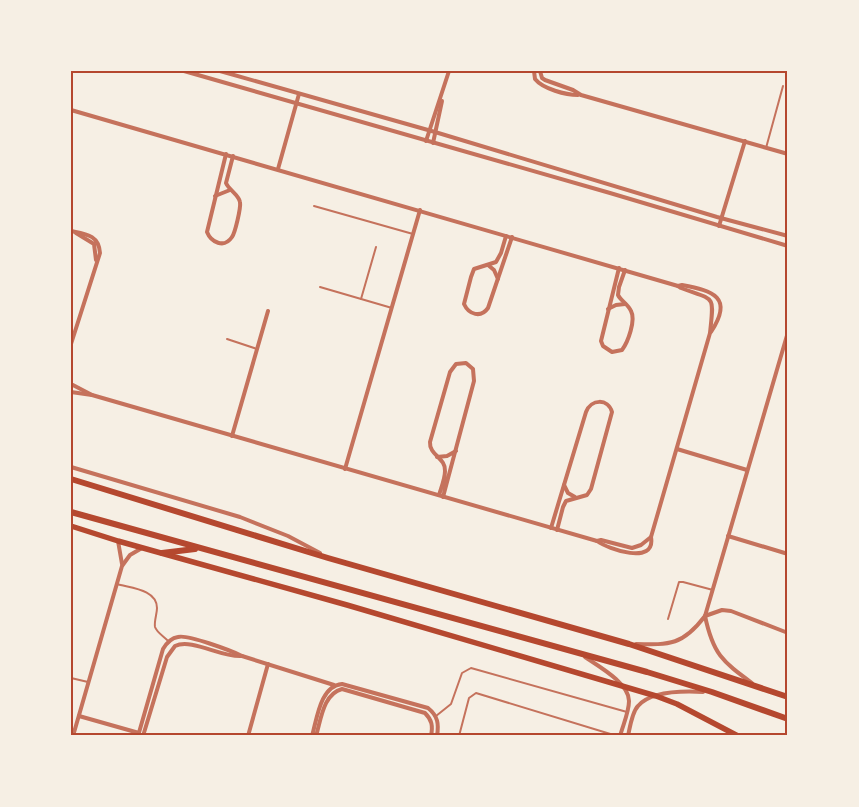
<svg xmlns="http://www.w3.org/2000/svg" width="859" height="807" viewBox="0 0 859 807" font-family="Rubik,sans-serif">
	<rect width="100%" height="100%" fill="#f6efe4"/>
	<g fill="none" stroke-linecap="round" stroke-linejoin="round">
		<g stroke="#c5725c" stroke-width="2">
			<path d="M766,148L783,86"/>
			<path d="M314,206L413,234"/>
			<path d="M320,287L392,308"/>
			<path d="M361,299L376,247"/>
			<path d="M227,339L257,349"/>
			<path d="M117,584C130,588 157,589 157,608C157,614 154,621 155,627C157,633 165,637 168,641"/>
			<path d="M668,619L679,582H683L713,590"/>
			<path d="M71,678L88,682"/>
			<path d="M436,716L451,704L462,673L471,668L627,712"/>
			<path d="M459,736L469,698L476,693L617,736"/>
		</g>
		<g stroke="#c5725c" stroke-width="4">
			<path d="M184,71L610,193L788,246"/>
			<path d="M220,71L435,132L717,217L788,236"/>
			<path d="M534,71L535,79C543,89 566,95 578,95"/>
			<path d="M540,71L542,78L545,80L573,90L581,95L788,154"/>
			<path d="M71,110L678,286L681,288C716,301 714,294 710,333L651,537C656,566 608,549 597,541L92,395L71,384"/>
			<path d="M426,141L449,71"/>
			<path d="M433,143L442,101"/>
			<path d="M226,154L207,232C211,242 224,249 232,237C235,233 241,208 240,202C239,195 229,190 226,183L233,156"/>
			<path d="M278,169L299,94"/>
			<path d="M215,196L230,190"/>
			<path d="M719,226L745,141"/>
			<path d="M71,231C86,234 99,235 100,253L71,344"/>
			<path d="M76,233L94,244L96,260"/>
			<path d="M506,236L501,253L496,262L474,269L471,277L464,304C469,315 481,318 488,308L512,237"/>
			<path d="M488,265L494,270L498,279"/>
			<path d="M619,268L601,341L603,346L612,352L622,350C628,342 636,320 631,311C628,304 621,301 618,295L619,287L625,270"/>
			<path d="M678,286L682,285C713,291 734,297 711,332"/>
			<path d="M608,309L616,305L625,304"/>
			<path d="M71,348V350"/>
			<path d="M71,392L92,395"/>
			<path d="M232,436L268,311"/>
			<path d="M677,449L747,470"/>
			<path d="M437,457L447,456L456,451"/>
			<path d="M71,467L240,517L288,536L320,553"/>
			<path d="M345,469L420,210"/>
			<path d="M564,485L568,493L575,497"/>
			<path d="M439,495C441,488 445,479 445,471C446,458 429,455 430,442L450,372L456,364L466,363L473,369L474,381L443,497"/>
			<path d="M551,528L586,412C591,399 608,398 612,412L591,489L587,495L566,501L563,507L557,530"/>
			<path d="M728,536L788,554"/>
			<path d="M118,541L122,564"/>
			<path d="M597,541L601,540L632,548L641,545L651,537"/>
			<path d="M705,616C713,654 722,661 752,683"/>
			<path d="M705,616L722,610L731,611L788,633"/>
			<path d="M636,644C670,645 683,645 705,616L788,332"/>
			<path d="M585,657C598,666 629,683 629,701C629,712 623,725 620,736"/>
			<path d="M79,716L139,733"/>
			<path d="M73,736L122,566L130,555L142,548"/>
			<path d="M138,736L163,649C166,644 171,638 178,637C187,634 232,651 242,656L334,685"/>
			<path d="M143,736L167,657L175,646C192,638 222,658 242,656"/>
			<path d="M248,736L268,664"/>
			<path d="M312,736C317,719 320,686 342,684L428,708C438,716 439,724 437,736"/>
			<path d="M316,736C321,720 323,694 342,689L425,713C432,720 433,726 431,736"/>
			<path d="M628,736C630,727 632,712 638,706C651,691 685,691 703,692"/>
		</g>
		<path stroke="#b5482f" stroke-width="5.5" d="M71,526L118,541L347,605L656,696L677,704L738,736"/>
		<g stroke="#b5482f" stroke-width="6">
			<path d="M71,479L328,558L629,644L788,697"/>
			<path d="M71,512L647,672L712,692L788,719"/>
			<path d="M162,553L195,549"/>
		</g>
	</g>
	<rect width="859" height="807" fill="none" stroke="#f6efe4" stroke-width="145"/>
	<rect x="72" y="72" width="714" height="662" fill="none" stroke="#b5482f" stroke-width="2"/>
</svg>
